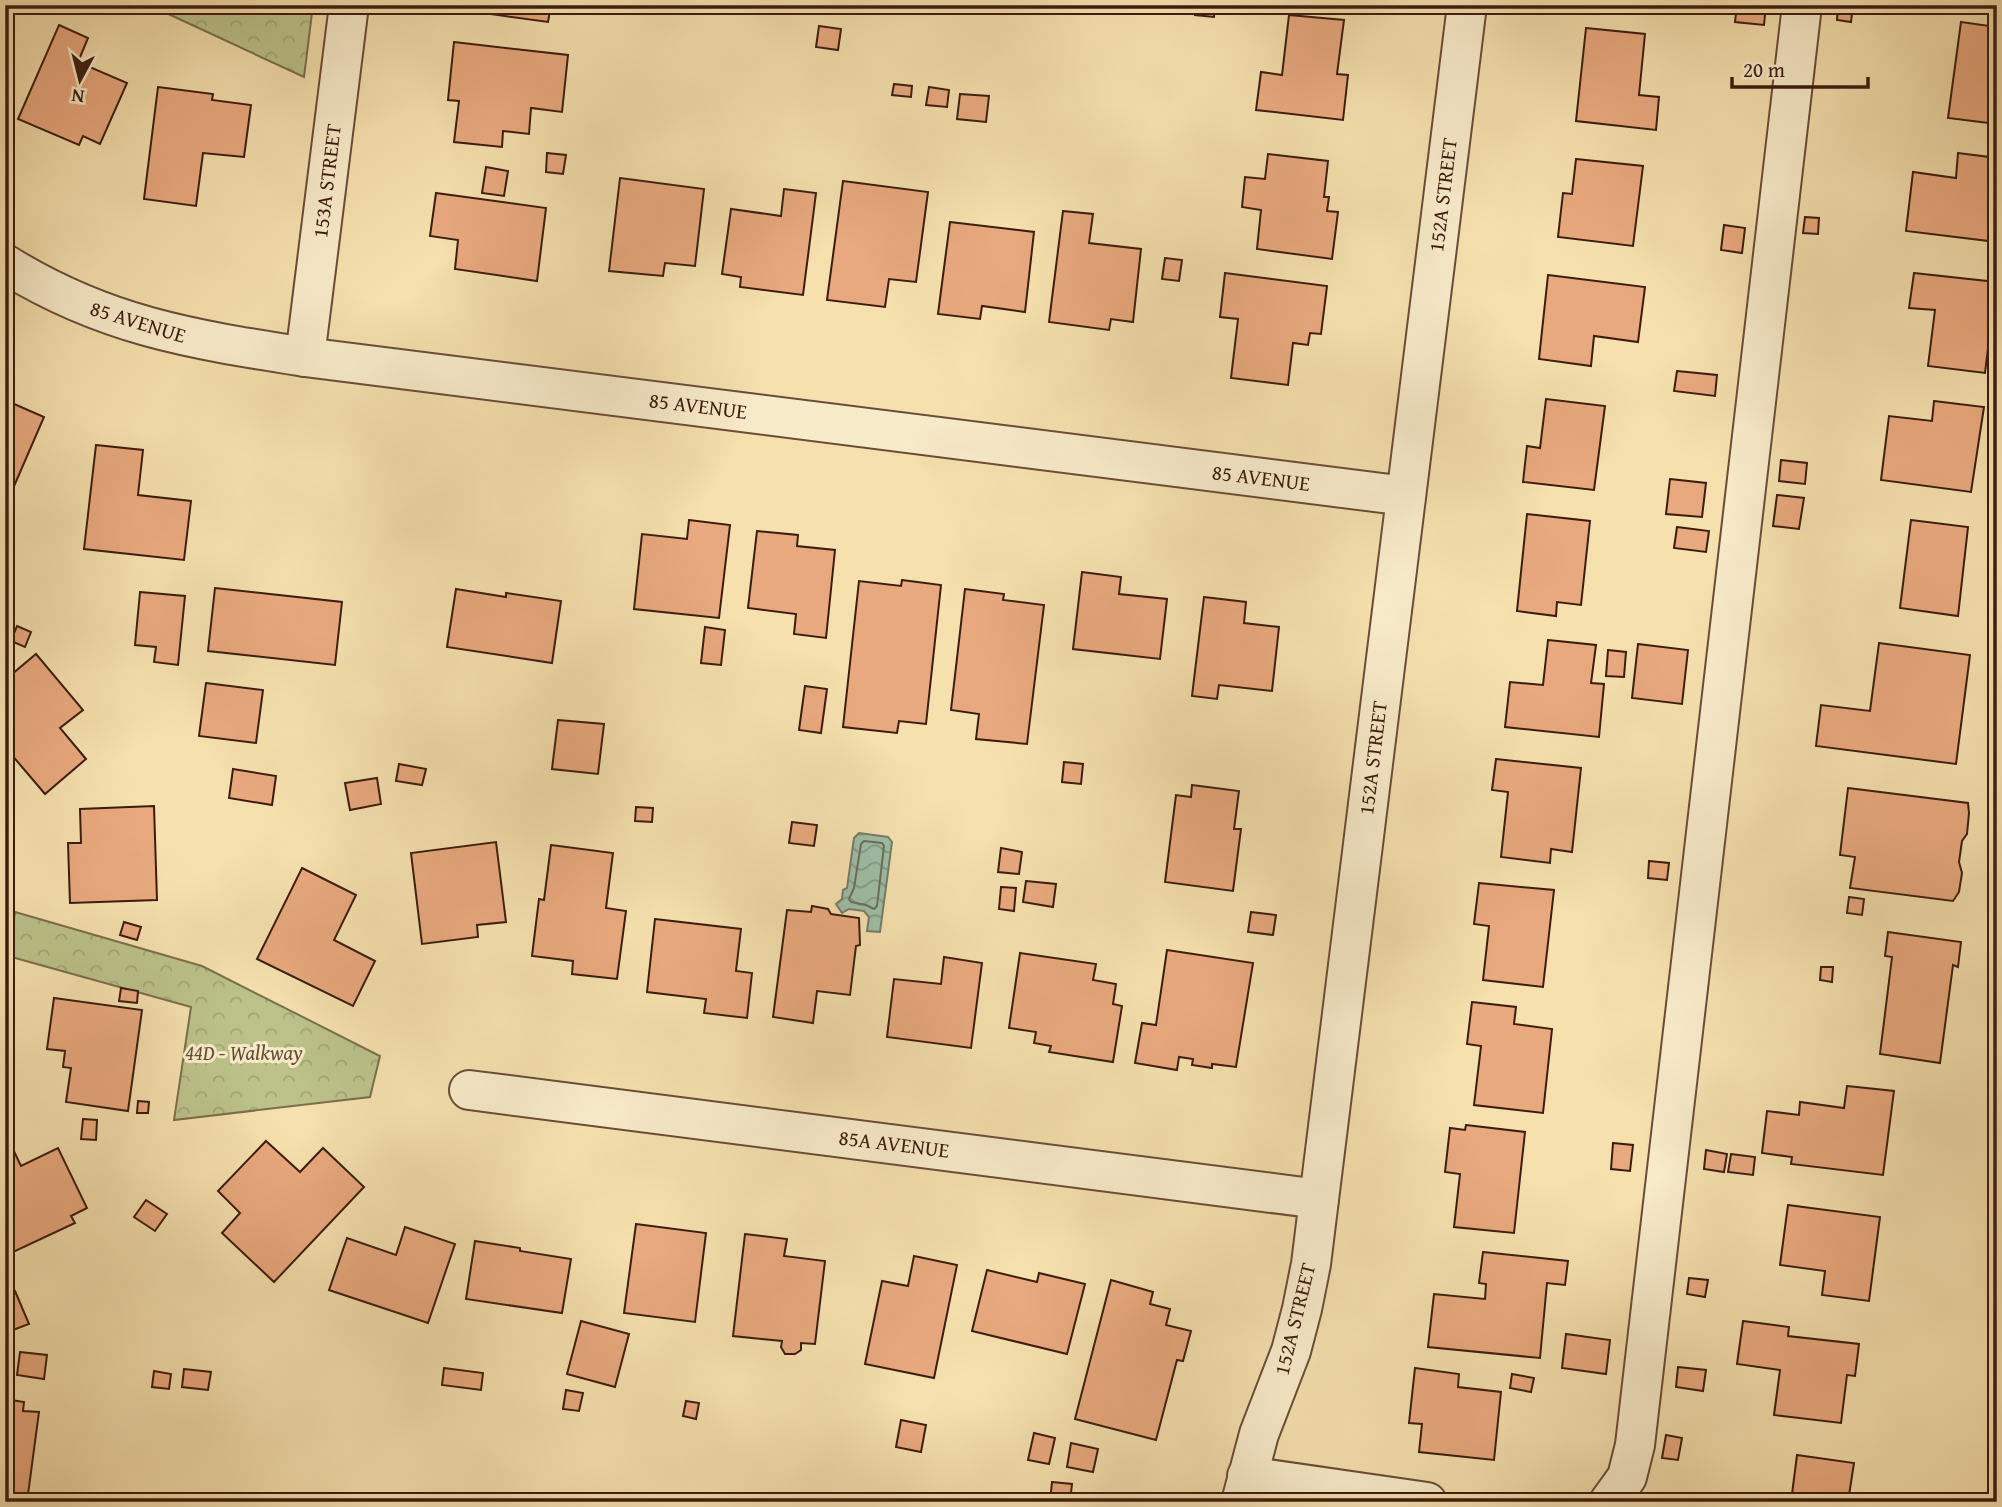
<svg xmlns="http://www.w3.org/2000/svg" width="2002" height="1507" viewBox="0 0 2002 1507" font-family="'Gentium Book Plus',serif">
	<defs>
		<pattern id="forest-crowns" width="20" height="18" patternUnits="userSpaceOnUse" patternTransform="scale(1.75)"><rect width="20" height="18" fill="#bcc28a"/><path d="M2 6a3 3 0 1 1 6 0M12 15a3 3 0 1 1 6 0" fill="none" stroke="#a2a676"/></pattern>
		<pattern id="water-waves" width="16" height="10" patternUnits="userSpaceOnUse" patternTransform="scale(1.75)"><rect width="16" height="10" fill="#9dbea6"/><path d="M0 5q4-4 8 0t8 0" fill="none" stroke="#819a86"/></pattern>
	</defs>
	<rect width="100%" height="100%" fill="#f5e0ae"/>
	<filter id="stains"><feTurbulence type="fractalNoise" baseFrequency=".00286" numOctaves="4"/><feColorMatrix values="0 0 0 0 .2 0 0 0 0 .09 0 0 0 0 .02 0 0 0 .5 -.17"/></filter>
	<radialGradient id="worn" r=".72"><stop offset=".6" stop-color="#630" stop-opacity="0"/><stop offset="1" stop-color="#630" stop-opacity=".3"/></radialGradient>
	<g fill="url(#forest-crowns)" stroke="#7c6f4d" stroke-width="2">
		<path d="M149,5H313L304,77Z"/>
		<path d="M15,912L202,966L380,1056L370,1097L174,1120L191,1007L8,956Z"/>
	</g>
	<path fill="url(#water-waves)" stroke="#767d6a" stroke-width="2" d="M859,833L888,837L892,842L880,932L867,931L869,917L864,911L849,909L842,913L836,904L842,899L843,890L847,888L854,838Z"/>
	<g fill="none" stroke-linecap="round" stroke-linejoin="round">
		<path stroke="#6c6d5b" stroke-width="2" d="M864,841L882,843L884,846L877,906L874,909L866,905L851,902L849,899L854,888L861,844Z"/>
	</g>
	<g fill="#e9a97e" stroke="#3c1c10" stroke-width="2">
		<path d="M463,5H551L548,22L462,10Z"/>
		<path d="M1196,5H1215L1214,17L1195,15Z"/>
		<path d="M1737,5H1766L1764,25L1735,22Z"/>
		<path d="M1838,5H1853L1851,22L1837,20Z"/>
		<path d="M1289,15L1344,20L1337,74L1348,75L1343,120L1256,110L1261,72L1282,75Z"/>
		<path d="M1961,22L1997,27V124L1948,118Z"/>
		<path d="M59,25L88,38L78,62L127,83L100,144L83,136L79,145L18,119Z"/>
		<path d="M819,26L841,29L838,50L816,47Z"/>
		<path d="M1586,28L1645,34L1639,95L1659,97L1656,130L1576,121Z"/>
		<path d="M454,42L568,55L562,112L531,108L529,134L503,131L502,147L454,142L459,101L448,100Z"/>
		<path d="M894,84L912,86L911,97L892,95Z"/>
		<path d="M158,87L213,94L212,100L251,105L244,157L203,153L196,206L144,199Z"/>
		<path d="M929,87L949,90L947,107L926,105Z"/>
		<path d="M960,94L989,96L986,122L957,119Z"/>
		<path d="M547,153L566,155L563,174L546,172Z"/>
		<path d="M1958,153L1997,158V242L1906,231L1913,172L1956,178Z"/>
		<path d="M1268,154L1328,161L1324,197H1329L1327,211L1338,212L1332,259L1257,249L1261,210L1242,207L1245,177L1265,179Z"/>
		<path d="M1576,159L1643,166L1633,246L1558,237L1563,193L1572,194Z"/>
		<path d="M486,167L508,171L504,196L482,193Z"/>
		<path d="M620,178L704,189L695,266L665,263L663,276L609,271Z"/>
		<path d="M843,181L928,192L916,282L889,279L885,307L827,300Z"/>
		<path d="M784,189L816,193L803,295L740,287L741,277L722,274L731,209L781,216Z"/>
		<path d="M436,193L546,208L537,281L455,269L458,240L430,236Z"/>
		<path d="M1063,211L1093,214L1089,243L1141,249L1133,322L1111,319L1109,330L1049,322Z"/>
		<path d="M1805,217L1819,218L1818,234L1803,233Z"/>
		<path d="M950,222L1034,232L1025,312L982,306L980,319L938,314Z"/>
		<path d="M1724,225L1745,228L1742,253L1721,250Z"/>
		<path d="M1165,258L1182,260L1179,281L1162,279Z"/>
		<path d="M1225,273L1327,286L1321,334L1310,333L1308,345L1293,343L1288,385L1231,378L1238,319L1220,317Z"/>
		<path d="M1914,273L1996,282L1985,373L1928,366L1935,310L1909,308Z"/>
		<path d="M1548,275L1645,287L1638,342L1594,336L1591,366L1539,359Z"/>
		<path d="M1677,371L1717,375L1715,396L1674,391Z"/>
		<path d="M1546,399L1605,406L1594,490L1523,482L1527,446L1540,448Z"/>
		<path d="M5,400L44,417L5,507Z"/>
		<path d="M1934,401L1984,407L1971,492L1881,480L1889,416L1932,421Z"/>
		<path d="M96,445L143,450L138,495L191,501L184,560L84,549Z"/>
		<path d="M1781,460L1807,463L1805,484L1779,481Z"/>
		<path d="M1670,479L1706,483L1702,517L1666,514Z"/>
		<path d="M1777,495L1804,498L1799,529L1773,526Z"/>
		<path d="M1527,514L1590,521L1581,605L1557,602L1556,616L1517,611Z"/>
		<path d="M689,520L730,525L719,618L634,609L642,534L687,539Z"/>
		<path d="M1911,520L1968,527L1958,616L1900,608Z"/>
		<path d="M1677,527L1709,531L1706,552L1674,548Z"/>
		<path d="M757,531L798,535L797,546L835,550L826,638L794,634L796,614L748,608Z"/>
		<path d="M1082,572L1121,577L1119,594L1167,599L1160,659L1073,649Z"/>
		<path d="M902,580L941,585L926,724L899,721L897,733L843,727L859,581L901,586Z"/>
		<path d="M215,588L342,602L335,665L208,651Z"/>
		<path d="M456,589L506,597V593L561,601L552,663L447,647Z"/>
		<path d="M965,589L1004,594L1003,600L1044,605L1027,744L976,739L979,714L951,710Z"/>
		<path d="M140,592L185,596L178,665L154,662L156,647L135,645Z"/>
		<path d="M1204,597L1246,602L1244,623L1279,627L1272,691L1219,685L1217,699L1192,696Z"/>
		<path d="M17,626L31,632L25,647L11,641Z"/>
		<path d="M705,627L725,630L721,665L701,663Z"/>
		<path d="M1548,640L1596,645L1591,683L1604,684L1599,737L1505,727L1510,682L1543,685Z"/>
		<path d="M1879,643L1970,655L1956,764L1816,746L1821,705L1870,711Z"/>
		<path d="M1638,644L1688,650L1682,704L1632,698Z"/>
		<path d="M1608,650L1626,652L1624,677L1606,676Z"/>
		<path d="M36,654L83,710L60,728L86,759L45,794L5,747V680Z"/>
		<path d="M206,683L263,690L256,743L199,736Z"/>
		<path d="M805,686L827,689L821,733L799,730Z"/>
		<path d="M558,720L604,724L598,774L552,769Z"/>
		<path d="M1496,759L1581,768L1572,852L1551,849L1550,863L1501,857L1508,792L1492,790Z"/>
		<path d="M1064,762L1083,764L1081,784L1062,782Z"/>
		<path d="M399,764L426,769L422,785L396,781Z"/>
		<path d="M233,769L276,776L272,805L229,798Z"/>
		<path d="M377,778L381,804L350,810L345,783Z"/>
		<path d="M1192,785L1239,791L1234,829H1241L1233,891L1165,882L1176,795L1191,797Z"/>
		<path d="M1848,788L1968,803L1969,813L1967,834L1962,841L1959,862L1962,873L1959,892L1953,901L1850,888L1855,857L1840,855Z"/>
		<path d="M154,806L157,900L70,903L68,843H81L80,809Z"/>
		<path d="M636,807L653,808L652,822L635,821Z"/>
		<path d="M792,822L817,825L814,846L789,843Z"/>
		<path d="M496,842L506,922L477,925L478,937L422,944L411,853Z"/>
		<path d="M551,845L613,853L606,908L626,911L617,979L572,974L573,961L532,956L539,899L544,900Z"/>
		<path d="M1001,848L1022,852L1019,874L998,872Z"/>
		<path d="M1649,861L1669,863L1667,880L1648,878Z"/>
		<path d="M302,868L356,895L334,940L375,961L353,1006L257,959Z"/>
		<path d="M1026,881L1056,884L1053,907L1023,902Z"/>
		<path d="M1479,883L1554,890L1543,987L1483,980L1489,926L1474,924Z"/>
		<path d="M1001,887L1016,888L1014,911L999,909Z"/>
		<path d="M1849,897L1864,899L1862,915L1847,913Z"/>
		<path d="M812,906L828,909L831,914L859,918L860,945L856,946L850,995L817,991L813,1023L773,1017L787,910L811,912Z"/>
		<path d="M1251,912L1276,915L1273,935L1248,932Z"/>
		<path d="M655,919L741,929L736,971L752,973L747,1018L704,1013L706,999L647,992Z"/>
		<path d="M124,922L141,927L137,940L120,935Z"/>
		<path d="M1888,932L1961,942L1958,967L1953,965L1940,1063L1880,1054L1892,957L1885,956Z"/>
		<path d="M1167,950L1253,963L1236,1067L1212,1064V1068L1192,1065L1193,1059L1179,1057L1177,1070L1135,1063L1142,1023L1156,1025Z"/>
		<path d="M1020,953L1096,964L1093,980L1116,984L1113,1004L1122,1006L1113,1062L1049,1052L1051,1046L1034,1043L1036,1032L1009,1028Z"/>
		<path d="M944,957L982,963L971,1048L887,1037L894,979L941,984Z"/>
		<path d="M1821,967H1833L1832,982L1820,980Z"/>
		<path d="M121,988L138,991L137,1003L119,1001Z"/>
		<path d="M54,998L142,1010L128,1111L66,1102L71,1068L63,1067L65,1051L47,1049Z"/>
		<path d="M1472,1002L1516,1007L1514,1024L1552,1029L1543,1113L1474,1105L1481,1046L1467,1044Z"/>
		<path d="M1847,1086L1894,1091L1883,1175L1791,1164L1792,1157L1762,1153L1767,1111L1799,1115L1800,1102L1844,1108Z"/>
		<path d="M138,1101L149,1102L148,1113H137Z"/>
		<path d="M83,1119L97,1120L96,1140L81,1139Z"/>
		<path d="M1466,1125L1525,1132L1514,1233L1454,1227L1460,1174L1445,1172L1450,1128L1465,1130Z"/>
		<path d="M266,1141L300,1172L323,1148L364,1187L274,1282L222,1233L240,1213L218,1191Z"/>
		<path d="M1613,1143L1633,1145L1630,1171L1611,1169Z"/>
		<path d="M11,1145L21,1166L58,1148L87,1208L71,1216L75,1223L11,1253L5,1242V1148Z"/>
		<path d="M1706,1150L1727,1154L1724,1172L1704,1169Z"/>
		<path d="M1731,1154L1755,1157L1753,1175L1728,1172Z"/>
		<path d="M146,1200L167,1214L155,1231L134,1217Z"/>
		<path d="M1788,1205L1880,1217L1869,1301L1822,1295L1825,1271L1780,1265Z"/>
		<path d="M636,1224L706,1233L695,1322L624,1313Z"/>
		<path d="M405,1227L455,1244L428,1323L329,1290L347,1238L396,1255Z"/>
		<path d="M745,1234L787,1239L784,1256L825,1261L815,1344L801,1343V1350L795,1354H785L781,1347L782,1341L733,1336Z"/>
		<path d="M475,1241L520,1248V1251L571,1259L562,1313L466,1299Z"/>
		<path d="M1483,1252L1568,1261L1565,1285L1547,1283L1540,1358L1428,1347L1434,1294L1485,1299L1486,1284L1479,1283Z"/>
		<path d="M914,1256L957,1265L934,1378L865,1364L882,1281L908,1286Z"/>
		<path d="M987,1270L1037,1282L1039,1273L1085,1284L1067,1354L972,1331Z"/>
		<path d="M1689,1278L1708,1280L1705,1297L1687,1294Z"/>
		<path d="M1111,1280L1153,1292L1150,1304L1170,1309L1166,1325L1191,1331L1183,1361L1177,1360L1156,1440L1075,1419Z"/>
		<path d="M15,1291L29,1324L5,1333V1295Z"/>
		<path d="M581,1321L629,1334L615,1387L567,1374Z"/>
		<path d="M1743,1321L1789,1327L1788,1336L1859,1344L1855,1376L1847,1375L1841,1423L1774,1415L1780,1370L1737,1364Z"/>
		<path d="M1566,1334L1610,1340L1606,1374L1562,1368Z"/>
		<path d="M20,1352L47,1355L44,1379L17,1375Z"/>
		<path d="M1678,1367L1706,1370L1703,1391L1676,1387Z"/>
		<path d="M444,1368L483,1373L481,1390L442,1385Z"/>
		<path d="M1415,1368L1459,1374L1458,1387L1501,1392L1494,1460L1419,1452L1422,1424L1409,1423Z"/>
		<path d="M184,1369L211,1372L208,1390L182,1387Z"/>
		<path d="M154,1371L171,1374L169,1389L152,1387Z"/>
		<path d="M1512,1374L1534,1378L1531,1392L1510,1388Z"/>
		<path d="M566,1390L583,1393L579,1411L563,1409Z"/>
		<path d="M5,1399L24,1402L23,1411L39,1412L27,1502H5Z"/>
		<path d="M686,1401L699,1403L696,1419L683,1416Z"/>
		<path d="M901,1420L926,1425L921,1452L896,1447Z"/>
		<path d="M1034,1433L1055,1438L1049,1464L1028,1460Z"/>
		<path d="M1666,1435L1682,1438L1678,1460L1662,1458Z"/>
		<path d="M1071,1443L1098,1449L1093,1472L1067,1467Z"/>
		<path d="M1797,1455L1854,1463L1848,1502H1791Z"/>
		<path d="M1052,1482L1072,1484L1070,1502H1050Z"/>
		<path d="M50,1494L113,1502H49Z"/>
		<path d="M1703,1497L1740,1502H1702Z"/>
	</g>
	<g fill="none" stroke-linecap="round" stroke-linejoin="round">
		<g stroke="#6a4d38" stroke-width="42">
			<g id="minor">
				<path d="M5,264C105,326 191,339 305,357L1406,496"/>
				<path d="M305,357L349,5"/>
				<path d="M469,1090L1319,1199"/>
				<path d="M1247,1476L1427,1502"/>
				<path d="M1241,1502L1259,1434L1291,1351L1302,1309L1311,1264L1467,5"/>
				<path d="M1609,1502L1627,1477L1635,1445L1802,5"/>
			</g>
		</g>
		<use href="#minor" stroke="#f8ebca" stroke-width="38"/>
	</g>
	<g text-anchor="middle" stroke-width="6" stroke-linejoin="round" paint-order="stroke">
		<g font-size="21" fill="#3c1c10" stroke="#f8ebca">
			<text transform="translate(327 181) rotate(-83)" y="7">153A STREET</text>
			<text transform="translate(1443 195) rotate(-83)" y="7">152A STREET</text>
			<text transform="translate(138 322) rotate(17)" y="7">85 AVENUE</text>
			<text transform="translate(698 406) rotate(7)" y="7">85 AVENUE</text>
			<text transform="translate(1261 478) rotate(7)" y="7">85 AVENUE</text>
			<text transform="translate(1373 758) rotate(-83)" y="7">152A STREET</text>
			<text transform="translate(894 1144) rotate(7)" y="7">85A AVENUE</text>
			<text transform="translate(1295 1319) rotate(-76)" y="7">152A STREET</text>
		</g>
		<g font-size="21" font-style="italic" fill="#624e35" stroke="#f8ebca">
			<text x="244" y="1060">44D - Walkway</text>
		</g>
	</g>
	<rect width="2002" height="1507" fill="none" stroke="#f5e0ae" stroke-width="28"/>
	<rect x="7" y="7" width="1988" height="1493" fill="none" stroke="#3c1c10" stroke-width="3.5"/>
	<rect x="14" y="14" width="1974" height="1479" fill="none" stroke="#3c1c10" stroke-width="2"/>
	<g transform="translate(80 80) rotate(187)" stroke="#f8ebca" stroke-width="5" paint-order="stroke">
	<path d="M0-5L12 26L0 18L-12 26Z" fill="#3c1c10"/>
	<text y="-10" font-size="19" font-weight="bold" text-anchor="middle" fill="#3c1c10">N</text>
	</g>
	<path d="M1732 77v10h136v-10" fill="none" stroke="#3c1c10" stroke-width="3.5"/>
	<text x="1743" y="77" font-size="21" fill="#3c1c10" stroke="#f8ebca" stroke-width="5" paint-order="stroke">20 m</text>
	<rect width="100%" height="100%" filter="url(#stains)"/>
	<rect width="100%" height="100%" fill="url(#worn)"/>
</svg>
